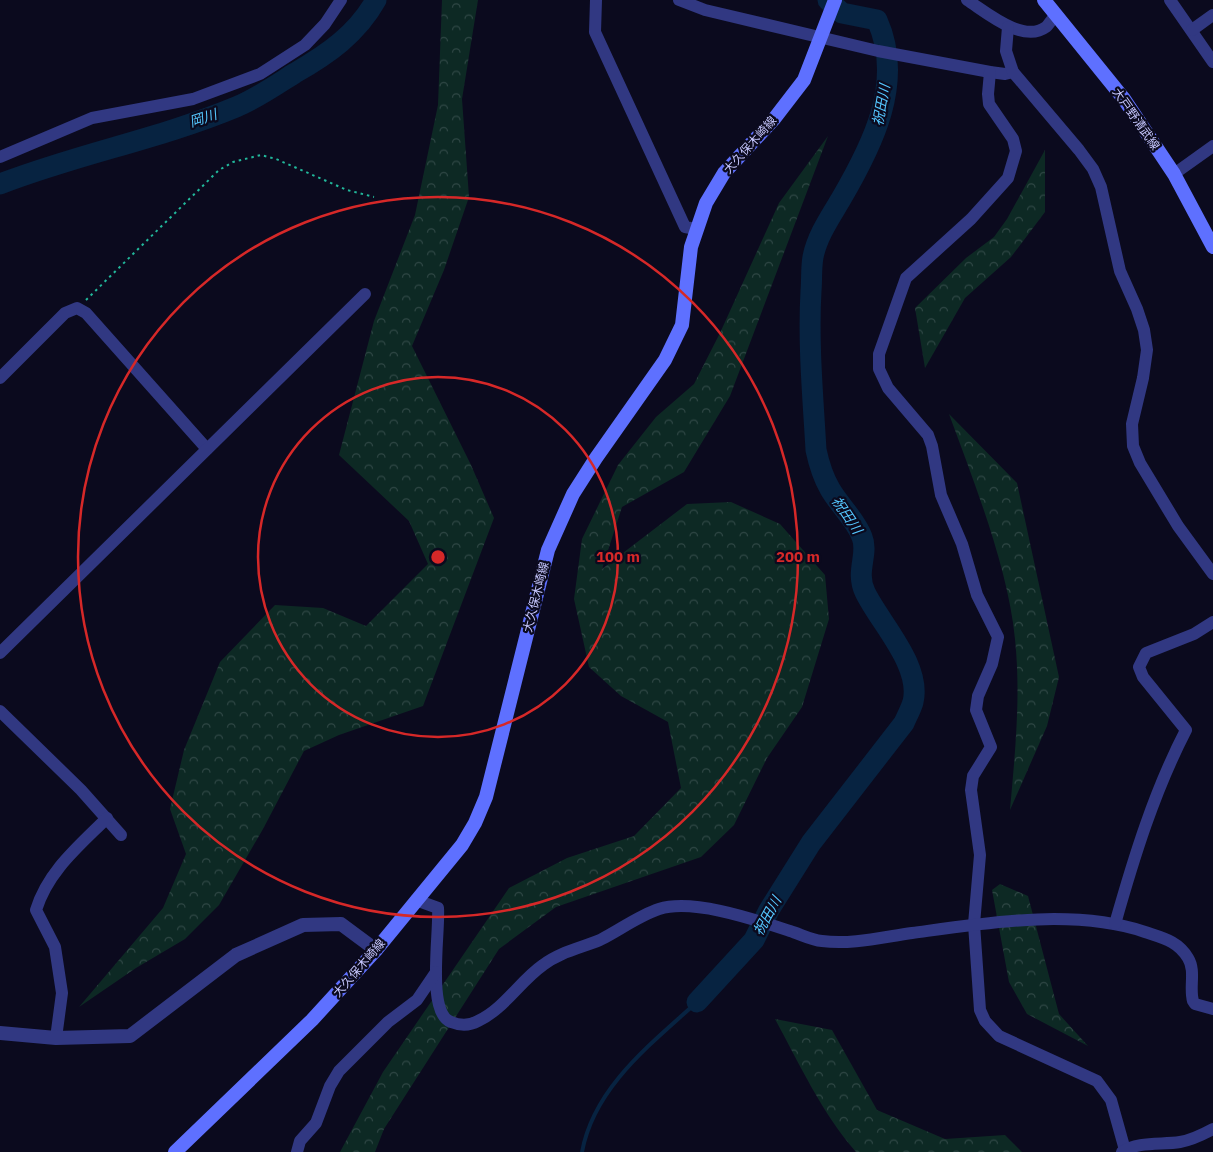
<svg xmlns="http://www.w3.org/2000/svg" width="1213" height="1152" viewBox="0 0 1213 1152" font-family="'IBM Plex Sans','Noto Sans JP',sans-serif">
	<defs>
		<pattern id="forest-crowns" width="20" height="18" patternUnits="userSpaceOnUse" patternTransform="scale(1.25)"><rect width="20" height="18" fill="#0d2924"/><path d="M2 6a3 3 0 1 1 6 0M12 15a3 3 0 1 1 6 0" fill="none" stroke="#2f4745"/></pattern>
	</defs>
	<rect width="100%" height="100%" fill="#0b0a1e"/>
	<g fill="url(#forest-crowns)">
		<path d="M442,0H478L462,99L469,197L444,270L412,346L471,465L494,518L423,706L339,735L304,751L263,829L219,905L185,939L136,968L79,1007L163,908L186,854L170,809L184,750L220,662L275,605L323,608L366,626L428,564L409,521L339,455L374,321L415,215L438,105Z"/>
		<path d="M828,136L730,396L684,472L622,507L602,569L687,504L731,502L780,524L825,575L829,619L802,707L767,758L734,825L701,857L556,907L499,949L384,1129L375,1152H340L383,1072L509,888L567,858L634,836L681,788L668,722L621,696L589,667L574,599L582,539L618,465L656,417L694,384L720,333L779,203Z"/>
		<path d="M1045,150V212L1011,257L965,298L925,368L915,308L966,258L994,237L1007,219Z"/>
		<path d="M949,414L1017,483L1059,677L1047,726L1010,810C1015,753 1021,697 1015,639C1008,567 974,482 949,414Z"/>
		<path d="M1000,884L1028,896L1059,1014L1088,1046L1027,1014L1009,982L992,890Z"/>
		<path d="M775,1019L832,1030L877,1110L945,1139L1005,1135L1022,1152H856C822,1113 800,1065 775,1019Z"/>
	</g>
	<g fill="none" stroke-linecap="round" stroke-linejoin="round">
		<path stroke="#072341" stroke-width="4" d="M582,1152C594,1087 651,1044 697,1002"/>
		<g stroke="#072341" stroke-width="21">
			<path d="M0,184C77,154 159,139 236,107C256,99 276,85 295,73C328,54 357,34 376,0"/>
			<path d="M697,1002L754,940L769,910L811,843L904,723C907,716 911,709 913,702C922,665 879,622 865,592C855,571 869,554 862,537C856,520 839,505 830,489C823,477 819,464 816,450C813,397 808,344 811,291C812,280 811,268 813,257C817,236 831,216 841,199C872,146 905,82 877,20L842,13L828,0"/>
		</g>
		<path stroke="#22b89b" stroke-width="2" stroke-dasharray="2.5 4" stroke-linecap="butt" d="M86,300L219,170L233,162L261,155L276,159L347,190L374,197"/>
		<g stroke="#313882" stroke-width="12">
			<path d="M596,0L595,32L685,227L696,229"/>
			<path d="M679,0L705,10L878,51L990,72L1005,74L1013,72"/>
			<path d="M967,0C986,12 1023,44 1046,27C1049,24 1053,18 1056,14"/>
			<path d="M1170,0L1213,62"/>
			<path d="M1008,27L1006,51L1013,72L1079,150L1093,169L1101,187L1120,271L1137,309L1144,330L1147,350L1143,378L1132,424L1133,446L1140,463L1178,526L1213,574"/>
			<path d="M1192,30L1213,15"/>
			<path d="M990,72L988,94L989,104L1013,139L1016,151L1008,178L971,219L906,278L879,354V369L888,388L928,435L932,446L941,495L962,544L977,595L998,637L992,664L978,696L976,710L991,747L973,776L971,790L980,855L974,924L980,1010L985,1021L999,1036L1097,1081L1111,1100L1125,1150"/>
			<path d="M0,157L92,118L193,99L260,74L305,45L325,24L341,0"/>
			<path d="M1174,174L1213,146"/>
			<path d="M0,378L65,313L77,308L86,313L207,449"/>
			<path d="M0,653L365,294"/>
			<path d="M0,711L81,790L121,835"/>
			<path d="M416,900L438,908C440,932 426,1013 451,1022C461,1026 469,1026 478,1021C504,1009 520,981 543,965C560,952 581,948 600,940C620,930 638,916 659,909C693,898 756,920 790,931C800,934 811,940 822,941C851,945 883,937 912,933C985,923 1074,908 1145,932C1163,938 1178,941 1188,958C1196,971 1189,987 1193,1001L1195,1004L1213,1009"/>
			<path d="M1115,924C1134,857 1154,792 1186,730L1143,677L1139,667L1146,653L1194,634L1213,622"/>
			<path d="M56,1038L62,993L55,947L36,910C48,871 79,846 107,818"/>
			<path d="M297,1152L300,1141L316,1123L330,1086L339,1071L388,1022L417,1000L436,972"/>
			<path d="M1122,1152C1138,1141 1162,1145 1180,1142C1192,1140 1202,1135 1213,1129"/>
		</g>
		<path stroke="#313882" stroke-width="14" d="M0,1033L56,1038L130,1036L236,955L303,925L341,924L376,950"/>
		<g stroke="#5e70ff" stroke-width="14">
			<path d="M1044,0L1124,99L1174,174L1213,247"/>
			<path d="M175,1152L312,1020L376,950L462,845L475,823L486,797L548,550L573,494L596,458L665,360L682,325L691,247L706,203L724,173L774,119L804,80L835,0"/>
		</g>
	</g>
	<g fill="none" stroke="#d62828" stroke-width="2.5">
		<circle cx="438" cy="557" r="180"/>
		<circle cx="438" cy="557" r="360"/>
	</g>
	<g text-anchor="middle" stroke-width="4.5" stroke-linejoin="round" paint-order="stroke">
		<g font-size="12" fill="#c7c8ff" stroke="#0b0a1e">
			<text transform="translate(1136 119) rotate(55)" y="4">大戸野清武線</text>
			<text transform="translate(750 145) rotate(-48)" y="4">大久保木崎線</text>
			<text transform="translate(536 597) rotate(-76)" y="4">大久保木崎線</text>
			<text transform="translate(359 968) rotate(-49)" y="4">大久保木崎線</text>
		</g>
		<g font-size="14" font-style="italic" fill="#55c7ff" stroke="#0b0a1e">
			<text transform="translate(881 105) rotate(-80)" y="5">祝田川</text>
			<text transform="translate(203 118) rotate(-18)" y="5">岡川</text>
			<text transform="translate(847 515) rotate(56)" y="5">祝田川</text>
			<text transform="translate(767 916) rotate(-61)" y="5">祝田川</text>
		</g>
	</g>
	<circle cx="438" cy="557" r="8" fill="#d62828" stroke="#0b0a1e" stroke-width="2.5"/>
	<g font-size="15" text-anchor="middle" font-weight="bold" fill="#d62828" stroke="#0b0a1e" stroke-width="4.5" stroke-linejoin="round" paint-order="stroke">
		<text x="618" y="562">100 m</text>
		<text x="798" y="562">200 m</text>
	</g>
</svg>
